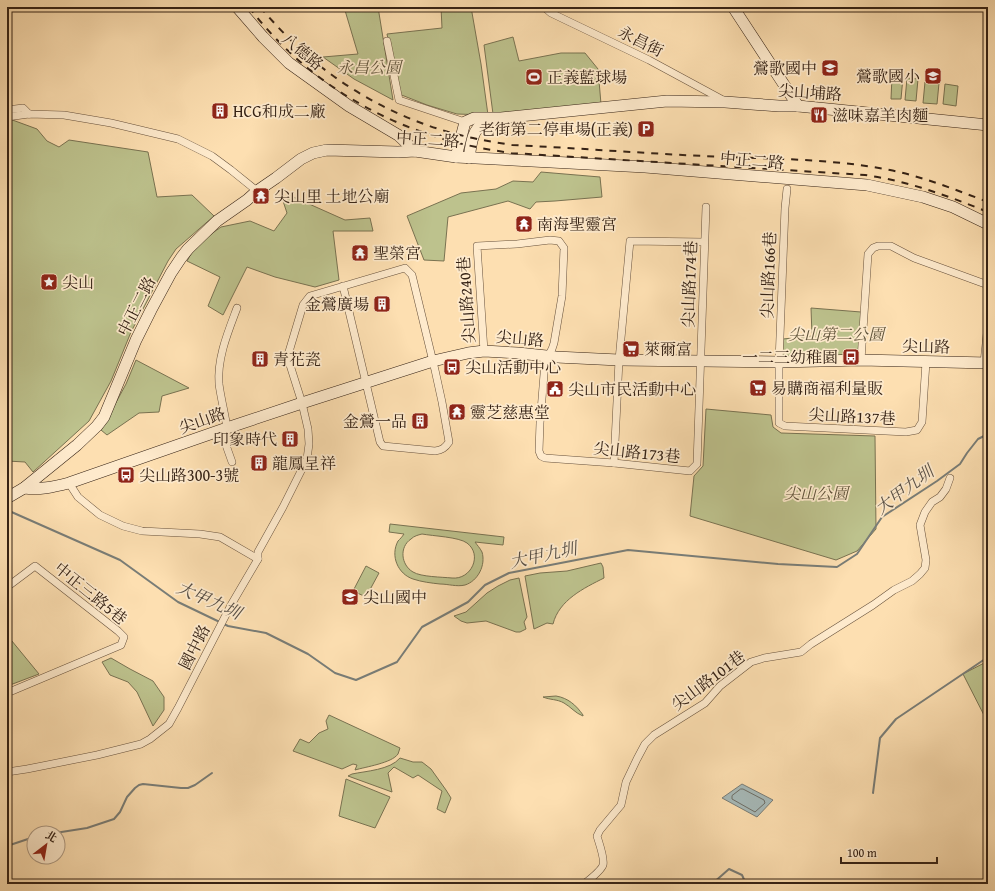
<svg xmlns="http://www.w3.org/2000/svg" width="995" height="891" viewBox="0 0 995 891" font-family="'Gentium Book Plus','Noto Serif TC',serif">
	<rect width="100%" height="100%" fill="#fddfb1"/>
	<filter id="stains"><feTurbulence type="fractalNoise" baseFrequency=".005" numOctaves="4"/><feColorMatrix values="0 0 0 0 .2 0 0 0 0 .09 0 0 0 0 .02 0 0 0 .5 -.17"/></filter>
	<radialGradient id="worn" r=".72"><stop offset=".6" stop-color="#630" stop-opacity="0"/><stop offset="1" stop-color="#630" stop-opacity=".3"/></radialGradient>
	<g fill="#bdc28d" stroke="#797251" fill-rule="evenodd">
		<path d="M344,7H378L393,100L354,79L323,57L358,54Z"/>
		<path d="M441,7H471L481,64L488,115L457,114L427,105L399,94L387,34L442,28Z"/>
		<path d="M513,37L519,61L561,53H585L598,69L601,104L493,114L484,45Z"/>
		<path d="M892,76L903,77L901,99H891Z"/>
		<path d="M907,78L918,79L916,101L905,100Z"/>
		<path d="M925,82L939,83L937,104L923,103Z"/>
		<path d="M945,84L958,86L956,106L943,104Z"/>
		<path d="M7,118L37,129L47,141L59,147L69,140L148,152L157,197L192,195L214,216L176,249L168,261L131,332L111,381L89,421L33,472L25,462L7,461Z"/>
		<path d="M541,172L600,177L602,197L555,201L536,202L530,209L508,201L448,217L444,261L424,260L407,216L461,193L496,189L513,181L533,182Z"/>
		<path d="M289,195L345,220L370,218L373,231H333L339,280L315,287L275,277L247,267L223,315L208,306L220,277L187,261L196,245L221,227L250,221L274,231L287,213L283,201Z"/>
		<path d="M811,308L861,312L859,358H782L783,339L812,336Z"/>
		<path d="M136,360L189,388L162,396L159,412L139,413L107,435L101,430L126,384Z"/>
		<path d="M706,409L771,415L773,427L781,433L875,436L876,529L857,551L836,560L690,516L694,476L703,466Z"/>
		<path d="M390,524L504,537L503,545L475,542C477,545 480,548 482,552C486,565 478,581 465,585C457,587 448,584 440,584C431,583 422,582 413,579C398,574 390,556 398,541C400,539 402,537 404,534L389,532ZM422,534C433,536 459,537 467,543C483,555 471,580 452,578C442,577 421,577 413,572C401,565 399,547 411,539C414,536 418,535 422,534Z"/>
		<path d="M601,563L603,567L604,578C584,588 559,600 553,624L547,623L534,629L525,576L540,573L567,571Z"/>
		<path d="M366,566L379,573L366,597L353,591Z"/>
		<path d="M519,578L527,617L524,622L526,629L520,632H516L486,621L467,623L461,621L454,616L466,612L487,593L498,586L510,580Z"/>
		<path d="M7,635L39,674L10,685L7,680Z"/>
		<path d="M111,658L130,669L153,681L164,697V710L153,726L137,692L128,682L110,675L102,662Z"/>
		<path d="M988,661V723L963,674Z"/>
		<path d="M556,696C568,698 576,705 583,715V716C575,713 571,707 564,703C557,699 550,700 543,697Z"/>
		<path d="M329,715L400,748C399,750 399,752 398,754C392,763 365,767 355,770L357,765L353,764L342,769L293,751L300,739L309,743L319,733L328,729L326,721Z"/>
		<path d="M400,758L413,762H422L431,769L446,790L451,798L445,813L437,809L442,791L418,775L413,778L394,767L388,773L392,792L348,776L352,774C366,771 390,770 400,758Z"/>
		<path d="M346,779L390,797L375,828L339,816Z"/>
	</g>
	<path fill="#a6b9b8" stroke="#797d77" d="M742,784L773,800L757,817L722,798Z"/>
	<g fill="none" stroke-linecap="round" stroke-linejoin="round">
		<path stroke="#6e6e66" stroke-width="1" d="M741,789H743L764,800L765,803L755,812L732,799V796Z"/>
		<g stroke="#797d77" stroke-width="2">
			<path d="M7,510L120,560L178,602L228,626L266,633L308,654L335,673L356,680L397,662L422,627L468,602L485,585L509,573L628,550L778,564L837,567L857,554L882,517L937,481L960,464L967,453L978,439L988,434"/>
			<path d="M873,793L880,738L896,719L988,657"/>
			<path d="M55,833L87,828L114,819L120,812L127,797L135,788L139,785L143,784L181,788H188L195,785L212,773"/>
			<path d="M7,846L34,837"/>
			<path d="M712,884L729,869L742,875L746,884"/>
		</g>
		<g stroke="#67513c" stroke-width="8">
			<g id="street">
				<path d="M544,7L551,13L649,60L723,100"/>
				<path d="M387,41L399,100L465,122"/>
				<path d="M7,110L23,108L29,114"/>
				<path d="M7,117L29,114L64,115L111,123L178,139L212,156L231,170L257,191"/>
				<path d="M787,189L785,208L779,362V423L785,426L906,432L917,430L922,422L926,362"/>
				<path d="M484,351L477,246L517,244L550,240L559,241L564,248L562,296L554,343L552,349L545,362L540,423L539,451L541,456L545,458L614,463L690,471L697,464L706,207"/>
				<path d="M861,360L868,254L873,248L878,246H891L914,258L988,285"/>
				<path d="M984,363L988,324"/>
				<path d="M227,428C225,414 221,399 219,384C217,358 228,332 237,308"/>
				<path d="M221,431L232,462"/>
				<path d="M614,463L619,360L630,241L704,242"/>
				<path d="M69,483L78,497L100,515L123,526L142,531L200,534L220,537L258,559"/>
				<path d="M7,587L35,566L118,631L124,637L121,645L7,693"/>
				<path d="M7,772L27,769L97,755L141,744L150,739L169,724L178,708L231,605L258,559V552L283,507L307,459L309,444L308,429L302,403L290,365L288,355L303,305L310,296L405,268L412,275L435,370L442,402L449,442C445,448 442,450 435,451L383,446L380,442L343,286"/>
				<path d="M584,884C589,880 601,871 603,865C605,859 599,843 597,836L600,830L621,805L626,782L637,759L645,744L654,735L705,703L720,686L751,662L764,658L801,652L811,644L873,605L894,590L912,581L920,574L925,568L926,560L920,525L925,512L932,502L940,497L946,489L950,478"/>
			</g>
		</g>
		<g stroke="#352215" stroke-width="12">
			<g id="secondary">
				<path d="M237,7L263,37L289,63L349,106L398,135L415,151"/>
				<path d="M733,7L798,106"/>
				<path d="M456,157L465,122L474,118H501L667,101L725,102L779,106H798L988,125"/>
				<path d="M469,158C471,146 472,129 484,123C487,122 490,121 493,120"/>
				<path d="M24,488C40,490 53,487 69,483L227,428L302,403L433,361L468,353L484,351L518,353L556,357L619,360L779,362L861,360L988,363"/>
				<path d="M7,498L24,488L77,445L97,426L104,417L136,340L151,310L171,273L181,258L188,249L217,221L247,200L257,191L276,178L301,159L313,153L327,150L398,152L415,151L456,157L645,167L867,185L923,197L953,207L988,224"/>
			</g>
		</g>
		<use href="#street" stroke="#feeacc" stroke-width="7"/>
		<use href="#secondary" stroke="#feeacc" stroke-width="11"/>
		<g stroke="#352215" stroke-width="2" stroke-dasharray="7 7" stroke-linecap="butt">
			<path d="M249,7C294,67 359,112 431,135C457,144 484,149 511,153L865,175C908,181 948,196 988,212"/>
			<path d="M260,7C273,22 286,36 300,49C348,93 410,125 473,138C486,141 499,143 512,145C576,148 639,153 703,156C765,159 829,158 890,170C924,177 956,190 988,202"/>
		</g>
	</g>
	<defs>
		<g id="school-square" transform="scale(0.9)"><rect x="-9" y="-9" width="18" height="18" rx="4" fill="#8f2418" stroke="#feeacc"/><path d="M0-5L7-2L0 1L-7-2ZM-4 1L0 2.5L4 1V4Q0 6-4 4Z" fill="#fff"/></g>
		<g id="stadium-square" transform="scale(0.9)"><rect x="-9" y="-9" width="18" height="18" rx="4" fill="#8f2418" stroke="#feeacc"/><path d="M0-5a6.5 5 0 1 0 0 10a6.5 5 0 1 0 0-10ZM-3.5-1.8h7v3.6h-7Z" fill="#fff"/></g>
		<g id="building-square" transform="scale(0.9)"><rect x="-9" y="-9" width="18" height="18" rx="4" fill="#8f2418" stroke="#feeacc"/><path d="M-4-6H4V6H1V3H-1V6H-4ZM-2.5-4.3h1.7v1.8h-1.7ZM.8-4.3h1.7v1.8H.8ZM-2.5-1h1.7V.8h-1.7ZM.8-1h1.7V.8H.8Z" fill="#fff"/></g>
		<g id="restaurant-square" transform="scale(0.9)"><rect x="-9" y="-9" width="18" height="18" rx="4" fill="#8f2418" stroke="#feeacc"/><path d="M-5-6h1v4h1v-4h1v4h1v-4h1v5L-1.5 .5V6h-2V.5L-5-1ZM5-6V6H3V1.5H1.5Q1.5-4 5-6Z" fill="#fff"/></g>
		<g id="parking-square" transform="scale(0.9)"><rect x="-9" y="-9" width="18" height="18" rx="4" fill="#8f2418" stroke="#feeacc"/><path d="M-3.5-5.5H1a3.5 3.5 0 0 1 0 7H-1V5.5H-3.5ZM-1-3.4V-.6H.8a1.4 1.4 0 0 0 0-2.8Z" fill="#fff"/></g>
		<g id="temple-square" transform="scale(0.9)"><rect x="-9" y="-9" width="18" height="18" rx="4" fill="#8f2418" stroke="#feeacc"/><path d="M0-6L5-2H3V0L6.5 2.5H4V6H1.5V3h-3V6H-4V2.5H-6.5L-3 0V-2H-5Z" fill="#fff"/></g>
		<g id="sight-square" transform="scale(0.9)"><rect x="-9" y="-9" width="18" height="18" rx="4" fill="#8f2418" stroke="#feeacc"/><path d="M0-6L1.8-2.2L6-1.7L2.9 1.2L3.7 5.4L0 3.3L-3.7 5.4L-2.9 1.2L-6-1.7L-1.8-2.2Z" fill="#fff"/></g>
		<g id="supermarket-square" transform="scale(0.9)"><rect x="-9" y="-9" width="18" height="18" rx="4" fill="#8f2418" stroke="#feeacc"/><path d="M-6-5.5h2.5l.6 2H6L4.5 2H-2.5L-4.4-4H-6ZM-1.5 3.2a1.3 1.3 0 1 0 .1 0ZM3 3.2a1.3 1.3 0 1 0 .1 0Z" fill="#fff"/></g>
		<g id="bus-square" transform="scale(0.9)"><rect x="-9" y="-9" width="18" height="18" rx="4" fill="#8f2418" stroke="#feeacc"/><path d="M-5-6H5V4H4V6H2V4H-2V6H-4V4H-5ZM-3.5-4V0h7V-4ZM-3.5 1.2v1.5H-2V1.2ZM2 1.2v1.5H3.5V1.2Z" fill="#fff"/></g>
		<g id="civic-square" transform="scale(0.9)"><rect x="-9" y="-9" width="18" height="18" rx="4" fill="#8f2418" stroke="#feeacc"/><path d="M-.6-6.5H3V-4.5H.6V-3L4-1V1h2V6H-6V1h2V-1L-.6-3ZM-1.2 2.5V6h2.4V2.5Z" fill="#fff"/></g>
	</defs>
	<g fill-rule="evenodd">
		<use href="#school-square" x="830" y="68"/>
		<use href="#school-square" x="933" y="76"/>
		<use href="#stadium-square" x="534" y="77"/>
		<use href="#building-square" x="220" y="111"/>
		<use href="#restaurant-square" x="819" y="115"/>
		<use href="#parking-square" x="646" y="129"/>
		<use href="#temple-square" x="261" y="196"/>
		<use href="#temple-square" x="524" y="224"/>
		<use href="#temple-square" x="360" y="253"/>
		<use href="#sight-square" x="49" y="282"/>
		<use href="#building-square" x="382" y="304"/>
		<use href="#supermarket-square" x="631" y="349"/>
		<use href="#bus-square" x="851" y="357"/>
		<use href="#building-square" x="260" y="359"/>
		<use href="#bus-square" x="452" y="367"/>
		<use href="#supermarket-square" x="758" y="388"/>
		<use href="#civic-square" x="555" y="389"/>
		<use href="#temple-square" x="457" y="412"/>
		<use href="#building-square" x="420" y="421"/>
		<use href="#building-square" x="290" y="439"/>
		<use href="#building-square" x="259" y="463"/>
		<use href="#bus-square" x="126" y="475"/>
		<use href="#school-square" x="350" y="597"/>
	</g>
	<g text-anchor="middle" stroke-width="3.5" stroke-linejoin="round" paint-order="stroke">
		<g font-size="16" fill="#352215" stroke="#feeacc">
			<text transform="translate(641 41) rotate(26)" y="6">永昌街</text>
			<text transform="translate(303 51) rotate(40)" y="6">八德路</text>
			<text transform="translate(810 92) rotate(4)" y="6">尖山埔路</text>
			<text transform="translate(428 139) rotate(4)" y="6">中正二路</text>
			<text transform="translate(752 160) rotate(5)" y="6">中正二路</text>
			<text transform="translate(768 275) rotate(-88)" y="6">尖山路166巷</text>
			<text transform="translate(689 284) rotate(-88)" y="6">尖山路174巷</text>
			<text transform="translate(466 300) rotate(-94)" y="6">尖山路240巷</text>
			<text transform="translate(136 306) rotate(-63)" y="6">中正二路</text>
			<text transform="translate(520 338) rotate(5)" y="6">尖山路</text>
			<text transform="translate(926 346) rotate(1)" y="6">尖山路</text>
			<text transform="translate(852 416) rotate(3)" y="6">尖山路137巷</text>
			<text transform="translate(202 420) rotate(-20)" y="6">尖山路</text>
			<text transform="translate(637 452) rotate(6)" y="6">尖山路173巷</text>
			<text transform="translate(91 593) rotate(39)" y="6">中正三路5巷</text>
			<text transform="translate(194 647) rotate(-63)" y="6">國中路</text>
			<text transform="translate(708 680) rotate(-37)" y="6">尖山路101巷</text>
		</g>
		<g font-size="16" font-style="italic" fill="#5e5239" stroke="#feeacc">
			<text x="369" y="73">永昌公園</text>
			<text x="836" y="340">尖山第二公園</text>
			<text x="816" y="499">尖山公園</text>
		</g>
		<g font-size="16" fill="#352215" stroke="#feeacc" text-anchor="start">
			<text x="817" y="74" text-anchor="end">鶯歌國中</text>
			<text x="920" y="82" text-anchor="end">鶯歌國小</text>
			<text x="547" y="83">正義藍球場</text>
			<text x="233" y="117">HCG和成二廠</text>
			<text x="832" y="121">滋味嘉羊肉麵</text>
			<text x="633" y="135" text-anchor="end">老街第二停車場(正義)</text>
			<text x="274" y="202">尖山里 土地公廟</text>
			<text x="537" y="230">南海聖靈宮</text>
			<text x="373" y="259">聖榮宮</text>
			<text x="62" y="288">尖山</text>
			<text x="369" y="310" text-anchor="end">金鶯廣場</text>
			<text x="644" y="355">萊爾富</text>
			<text x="838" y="363" text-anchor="end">一二三幼稚園</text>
			<text x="273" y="365">青花瓷</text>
			<text x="465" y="373">尖山活動中心</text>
			<text x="771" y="394">易購商福利量販</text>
			<text x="568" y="395">尖山市民活動中心</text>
			<text x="470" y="418">靈芝慈惠堂</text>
			<text x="407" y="427" text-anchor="end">金鶯一品</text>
			<text x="277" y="445" text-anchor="end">印象時代</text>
			<text x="272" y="469">龍鳳呈祥</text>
			<text x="139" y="481">尖山路300-3號</text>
			<text x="363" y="603">尖山國中</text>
		</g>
		<g font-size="17" font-style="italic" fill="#574f46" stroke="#feeacc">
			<text transform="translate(904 490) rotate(-37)" y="6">大甲九圳</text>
			<text transform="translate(543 555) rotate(-12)" y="6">大甲九圳</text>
			<text transform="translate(209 600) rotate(24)" y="6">大甲九圳</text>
		</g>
	</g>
	<rect width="995" height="891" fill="none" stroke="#fddfb1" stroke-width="24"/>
	<rect x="8" y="8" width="979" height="875" fill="none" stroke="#352215" stroke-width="2"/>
	<rect x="12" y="12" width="971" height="867" fill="none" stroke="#352215"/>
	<g transform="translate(46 845) rotate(31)"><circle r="19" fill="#feeacc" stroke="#ae9a83"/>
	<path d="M0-3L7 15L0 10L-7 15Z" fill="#8f2418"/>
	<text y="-6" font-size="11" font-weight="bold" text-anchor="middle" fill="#352215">北</text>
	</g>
	<path d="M841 857v6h96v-6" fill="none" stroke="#352215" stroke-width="2"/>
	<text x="847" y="857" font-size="12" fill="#352215" stroke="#feeacc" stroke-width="3" paint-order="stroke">100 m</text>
	<rect width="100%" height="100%" filter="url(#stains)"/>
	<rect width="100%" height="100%" fill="url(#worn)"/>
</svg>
